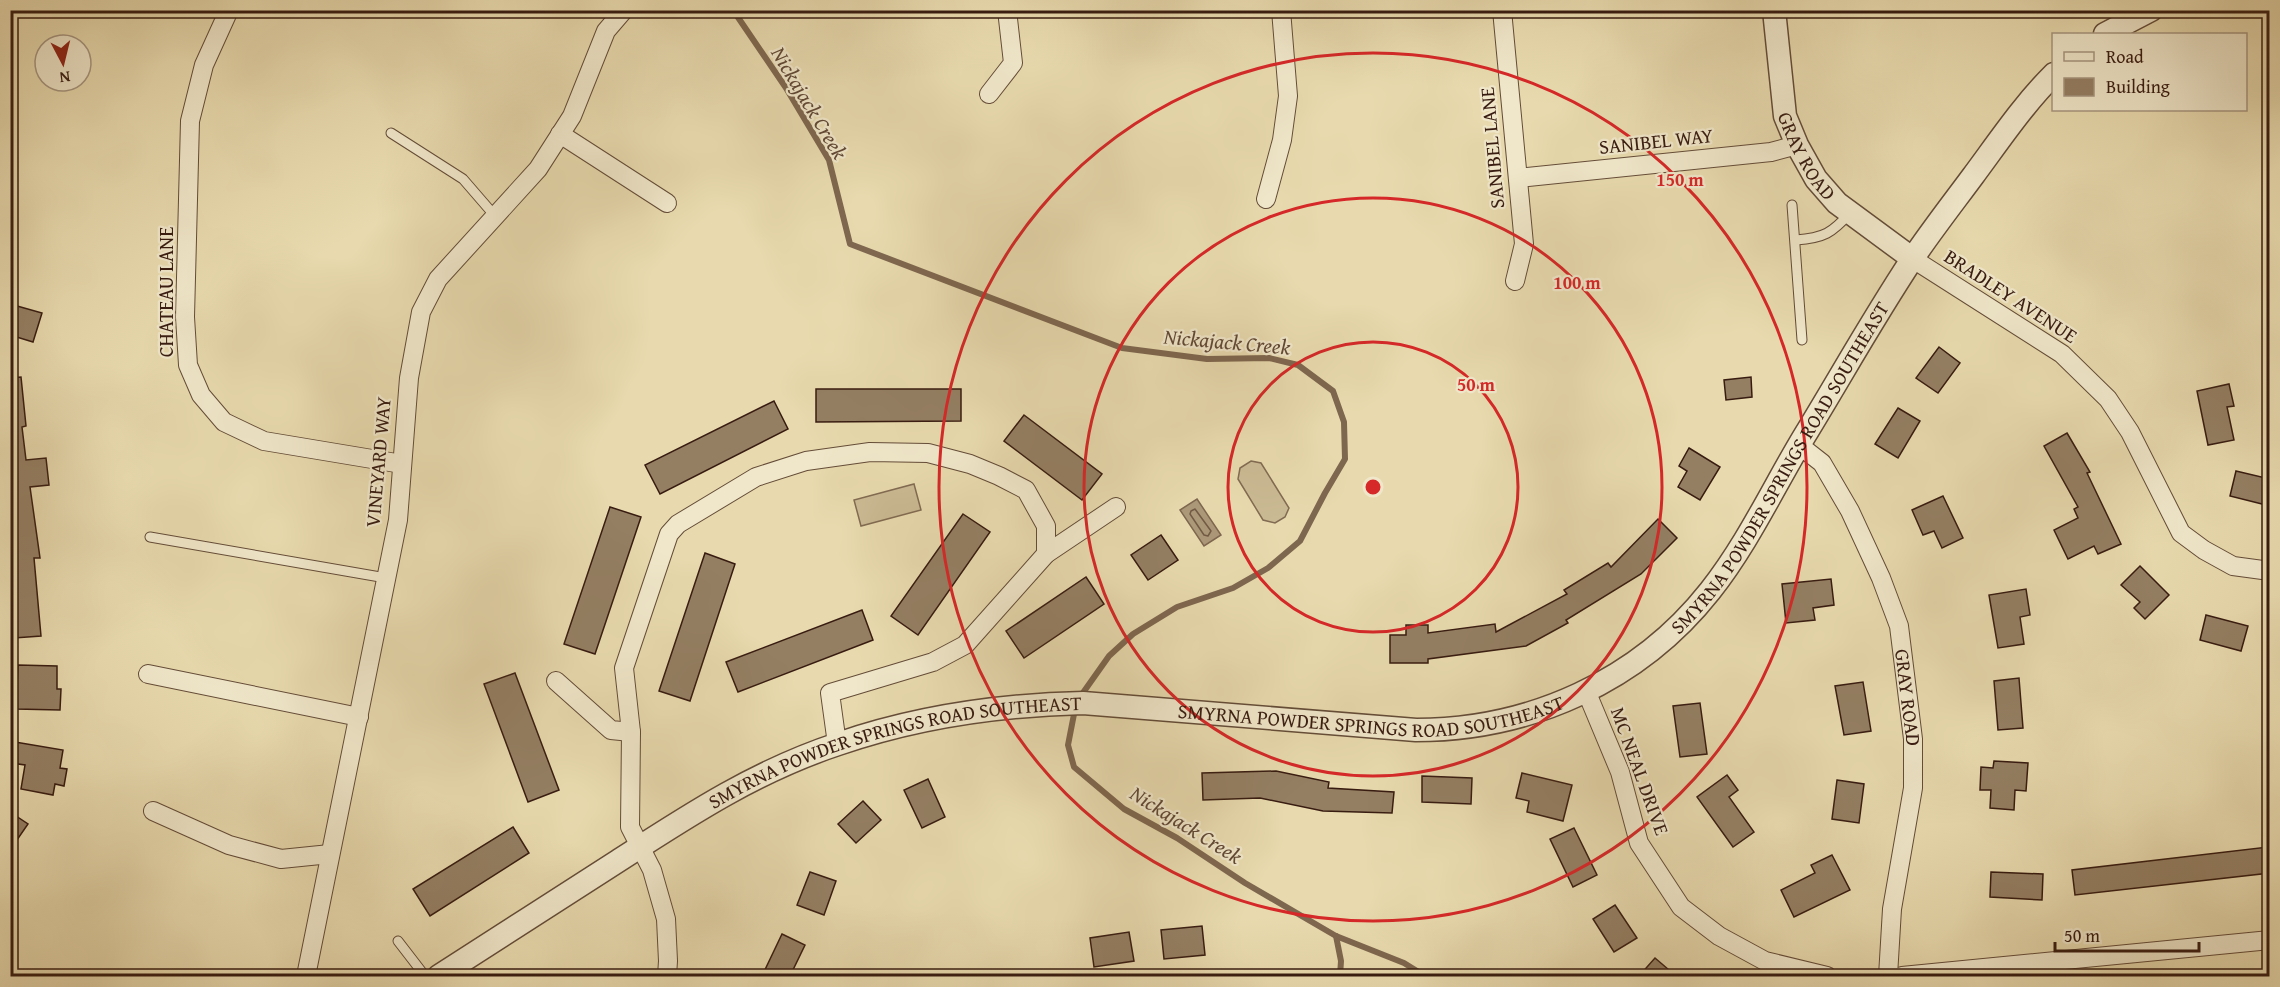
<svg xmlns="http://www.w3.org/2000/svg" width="2280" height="987" viewBox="0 0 2280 987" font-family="'Gentium Book Plus',serif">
	<rect width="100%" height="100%" fill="#e8daae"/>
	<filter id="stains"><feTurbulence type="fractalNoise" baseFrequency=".00333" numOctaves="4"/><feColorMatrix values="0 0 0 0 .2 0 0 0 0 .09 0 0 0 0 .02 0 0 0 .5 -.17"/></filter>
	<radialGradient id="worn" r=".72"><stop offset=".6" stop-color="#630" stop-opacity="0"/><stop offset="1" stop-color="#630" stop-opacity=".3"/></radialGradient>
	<g fill="#caba93" stroke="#816b52" stroke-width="1.5">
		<path d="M1251,461L1261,463L1289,508L1285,517L1275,523L1263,520L1238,479L1240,468Z"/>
		<path d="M914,484L921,510L861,526L854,500Z"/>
	</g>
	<path fill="#ac9979" stroke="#7e674f" stroke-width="1.5" d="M1197,499L1221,535L1204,546L1180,510Z"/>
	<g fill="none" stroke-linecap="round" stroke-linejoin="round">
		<path stroke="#725a45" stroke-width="1.5" d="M1195,509L1211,531L1208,536L1204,535L1190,514L1191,511Z"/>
		<g stroke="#7e674f" stroke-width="6">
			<path d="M733,10L786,88L829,160L850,244L1122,348L1207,359L1269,358L1298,365L1333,391L1344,422L1345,459L1325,493L1300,541L1268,568L1233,588L1177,607L1133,634L1109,656L1080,697"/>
			<path d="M1075,709L1068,745L1074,767L1124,809L1177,838L1245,883L1336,936L1404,963L1425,976"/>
			<path d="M1336,936L1341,961L1340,976"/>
		</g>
	</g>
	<g fill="#947f63" stroke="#381c11" stroke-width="1.5">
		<path d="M10,304L42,313L33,342L10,335Z"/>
		<path d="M1939,347L1960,363L1938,393L1916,378Z"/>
		<path d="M21,377L26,426L22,427L26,460L46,458L49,485L30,487L40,558H34L41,636L14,638L10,602V378Z"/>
		<path d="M1751,377L1752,397L1726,400L1724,380Z"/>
		<path d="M2229,384L2234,406L2227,407L2234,440L2208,445L2197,391Z"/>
		<path d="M816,389H961V421L816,422Z"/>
		<path d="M774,401L788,429L660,494L645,465Z"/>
		<path d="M1898,408L1920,421L1898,458L1875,444Z"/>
		<path d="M1024,415L1102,474L1082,500L1004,441Z"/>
		<path d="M2067,433L2090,472L2087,473L2121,544L2098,554L2094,546L2068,559L2054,530L2078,518L2074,509L2078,507L2044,446Z"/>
		<path d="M1689,448L1720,467L1700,500L1678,487L1687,471L1679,466Z"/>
		<path d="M2236,471L2270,479V506L2230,496Z"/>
		<path d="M1943,496L1963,538L1942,548L1934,531L1923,535L1912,510Z"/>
		<path d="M610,507L641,517L595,654L564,644Z"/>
		<path d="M963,514L990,532L918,635L891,616Z"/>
		<path d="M1658,519L1677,538L1641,574L1566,620L1568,623L1526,646L1428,659V663H1390V635H1406V625H1428V633L1495,624L1496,632L1567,594L1564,590L1608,563L1611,567Z"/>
		<path d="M1161,535L1178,560L1148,580L1131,555Z"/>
		<path d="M705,553L735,564L690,701L659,691Z"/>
		<path d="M2140,566L2169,595L2145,619L2134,608L2140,602L2121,585Z"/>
		<path d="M1086,577L1104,604L1024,658L1006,631Z"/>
		<path d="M1831,579L1834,605L1813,608L1815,620L1786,623L1782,584Z"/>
		<path d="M2026,589L2030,615L2020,617L2024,644L1998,648L1989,595Z"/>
		<path d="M862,610L873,640L738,692L726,662Z"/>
		<path d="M2206,615L2248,626L2241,651L2200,640Z"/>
		<path d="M18,665L57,666V689H61L60,710L16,709Z"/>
		<path d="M515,673L559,790L528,802L484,684Z"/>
		<path d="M2019,678L2023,728L1998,730L1994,681Z"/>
		<path d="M1863,682L1871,731L1844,735L1835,686Z"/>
		<path d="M1700,703L1707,754L1680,757L1673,706Z"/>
		<path d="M15,742L63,750L60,768L67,769L64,786L55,784L53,795L21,789L25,765L11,763Z"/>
		<path d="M1994,761L2028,763L2026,791L2015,790L2014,810L1990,808L1991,790H1980L1981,767L1993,768Z"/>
		<path d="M1276,771L1329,782L1328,788L1394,792L1392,813L1323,811L1260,798L1203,800L1202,773Z"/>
		<path d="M1522,773L1572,785L1563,821L1527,812L1529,801L1516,798Z"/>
		<path d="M1727,775L1738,790L1729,797L1754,832L1733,847L1697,797Z"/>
		<path d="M1422,776L1472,778L1471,804L1422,802Z"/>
		<path d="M928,779L945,817L922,828L904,790Z"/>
		<path d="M1837,780L1864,784L1859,823L1832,819Z"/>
		<path d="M863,801L881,820L856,843L838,824Z"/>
		<path d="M10,812L28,824L10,850Z"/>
		<path d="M513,827L529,853L430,916L413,889Z"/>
		<path d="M1574,828L1597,875L1573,887L1550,839Z"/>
		<path d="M2268,847L2270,873L2075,895L2072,870Z"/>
		<path d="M1832,855L1850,890L1794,917L1781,890L1815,873L1811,865Z"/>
		<path d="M810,872L836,881L824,915L797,905Z"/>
		<path d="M1991,872L2043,874L2042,900L1990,897Z"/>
		<path d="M1615,905L1637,938L1614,952L1593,919Z"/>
		<path d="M1202,926L1205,955L1164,959L1161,930Z"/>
		<path d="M1129,932L1134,961L1094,967L1090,938Z"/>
		<path d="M782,934L805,945L790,976H762Z"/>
		<path d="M1655,958L1676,976H1639Z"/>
	</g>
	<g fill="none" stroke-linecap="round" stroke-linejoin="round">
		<g stroke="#644c38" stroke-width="11">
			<g id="service">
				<path d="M391,133L463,179L495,216"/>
				<path d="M1792,205L1802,340"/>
				<path d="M1796,240C1824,238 1832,233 1850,213"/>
				<path d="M150,537L386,578"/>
				<path d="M398,941L425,976"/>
			</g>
		</g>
		<g stroke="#644c38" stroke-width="20">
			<g id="minor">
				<path d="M229,10L204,65L190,121L185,317L188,365L201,395L224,422L264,441L402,464"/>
				<path d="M1502,10L1524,244L1515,281"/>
				<path d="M989,94L1013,63L1007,10"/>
				<path d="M560,134L667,203"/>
				<path d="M1518,178L1771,152L1797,145"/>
				<path d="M1266,199L1282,140L1288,96L1281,10"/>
				<path d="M1913,259L2062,354L2108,399L2130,432L2181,533L2204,550L2233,566L2270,571"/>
				<path id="s1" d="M1799,445L1822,463L1850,511L1881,578L1899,626L1913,739V788L1892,909L1888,976"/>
				<path d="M1046,554L1116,507"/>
				<path d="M148,674L359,717"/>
				<path d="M556,681L611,730L631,732"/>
				<path d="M1587,693L1620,772L1639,843L1681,907L1719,936L1765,961L1827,976"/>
				<path d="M153,811L229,845L281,859L330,854"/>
				<path d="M306,976L398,520L409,378L421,312L438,279L538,169L572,116L606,31L624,10"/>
				<path d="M667,976L668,961L666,919L652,870L630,827L631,732L624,668L669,534L678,524L756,477L806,461L870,452L928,453L970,464L999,476L1026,490L1046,526V554L965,645L933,662L830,693L837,744"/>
				<path d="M1902,976L2270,940"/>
			</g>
		</g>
		<g stroke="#644c38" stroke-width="25">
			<g id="tertiary">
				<path id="s2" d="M1774,10L1785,116L1797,145L1816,179L1837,203L1913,259"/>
				<path d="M2105,34L2151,10"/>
				<path id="s3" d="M439,976C499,938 558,899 618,861C689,815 756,771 838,744C916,717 1000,705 1083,703L1416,730C1530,730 1639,681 1710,591C1748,543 1774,486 1805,435C1841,376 1875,315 1913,258C1932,230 1953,203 1973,176C1999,141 2023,105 2054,74"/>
			</g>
		</g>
		<use href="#service" stroke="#f0e7ca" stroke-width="9"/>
		<use href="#minor" stroke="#f0e7ca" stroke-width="18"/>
		<use href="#tertiary" stroke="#f0e7ca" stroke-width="22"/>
	</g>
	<g fill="none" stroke="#d62828" stroke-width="3">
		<circle cx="1373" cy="487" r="145"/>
		<circle cx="1373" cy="487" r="289"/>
		<circle cx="1373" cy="487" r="434"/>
	</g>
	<g text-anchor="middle" stroke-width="4.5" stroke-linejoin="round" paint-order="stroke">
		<g font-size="20" fill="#381c11" stroke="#f0e7ca">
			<text transform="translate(1656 141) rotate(-6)" y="7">SANIBEL WAY</text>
			<text transform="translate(1492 148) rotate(-95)" y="7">SANIBEL LANE</text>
			<text dy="7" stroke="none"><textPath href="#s2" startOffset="152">GRAY ROAD</textPath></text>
			<text transform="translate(166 292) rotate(-90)" y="7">CHATEAU LANE</text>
			<text transform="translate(2011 296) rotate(33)" y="7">BRADLEY AVENUE</text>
			<text transform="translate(378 462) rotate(-85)" y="7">VINEYARD WAY</text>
			<text dy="7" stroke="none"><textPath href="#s3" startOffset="1524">SMYRNA POWDER SPRINGS ROAD SOUTHEAST</textPath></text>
			<text dy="7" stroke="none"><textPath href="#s1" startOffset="282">GRAY ROAD</textPath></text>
			<text dy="7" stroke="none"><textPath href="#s3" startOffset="1002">SMYRNA POWDER SPRINGS ROAD SOUTHEAST</textPath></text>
			<text dy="7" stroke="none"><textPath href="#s3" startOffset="516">SMYRNA POWDER SPRINGS ROAD SOUTHEAST</textPath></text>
			<text transform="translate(1640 771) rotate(70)" y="7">MC NEAL DRIVE</text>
		</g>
		<g font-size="21" font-style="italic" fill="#614835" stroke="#f0e7ca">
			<text transform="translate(809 103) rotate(59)" y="7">Nickajack Creek</text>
			<text transform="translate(1227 342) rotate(5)" y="7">Nickajack Creek</text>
			<text transform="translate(1186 825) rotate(32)" y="7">Nickajack Creek</text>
		</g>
	</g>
	<circle cx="1373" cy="487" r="9" fill="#d62828" stroke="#f0e7ca" stroke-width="3"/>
	<g font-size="18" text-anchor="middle" font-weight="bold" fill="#d62828" stroke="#f0e7ca" stroke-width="4.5" stroke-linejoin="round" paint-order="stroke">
		<text x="1680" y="186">150 m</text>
		<text x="1577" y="289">100 m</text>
		<text x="1476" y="391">50 m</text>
	</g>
	<rect width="2280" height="987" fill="none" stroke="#e8daae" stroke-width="36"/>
	<rect x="12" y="12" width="2256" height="963" fill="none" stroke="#381c11" stroke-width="3"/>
	<rect x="18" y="18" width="2244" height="951" fill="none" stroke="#381c11" stroke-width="1.5"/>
	<rect x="2052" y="33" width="195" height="78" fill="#f0e7ca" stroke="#a69680" stroke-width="1.5"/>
	<rect x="2064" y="52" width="30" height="9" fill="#f0e7ca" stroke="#a69680" stroke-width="1.5"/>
	<text x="2106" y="63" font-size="18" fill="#381c11">Road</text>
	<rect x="2064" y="78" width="30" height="18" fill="#947f63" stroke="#a69680" stroke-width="1.5"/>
	<text x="2106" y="93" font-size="18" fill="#381c11">Building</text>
	<g transform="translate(63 63) rotate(173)"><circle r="28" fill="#f0e7ca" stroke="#a69680" stroke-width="1.5"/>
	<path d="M0-4.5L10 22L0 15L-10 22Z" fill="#8f2418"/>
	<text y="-9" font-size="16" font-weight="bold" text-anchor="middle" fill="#381c11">N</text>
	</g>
	<path d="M2055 942v9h144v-9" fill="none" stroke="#381c11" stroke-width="3"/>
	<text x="2064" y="942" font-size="18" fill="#381c11" stroke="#f0e7ca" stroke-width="4.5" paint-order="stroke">50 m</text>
	<rect width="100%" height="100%" filter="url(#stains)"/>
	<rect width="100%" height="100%" fill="url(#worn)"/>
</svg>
